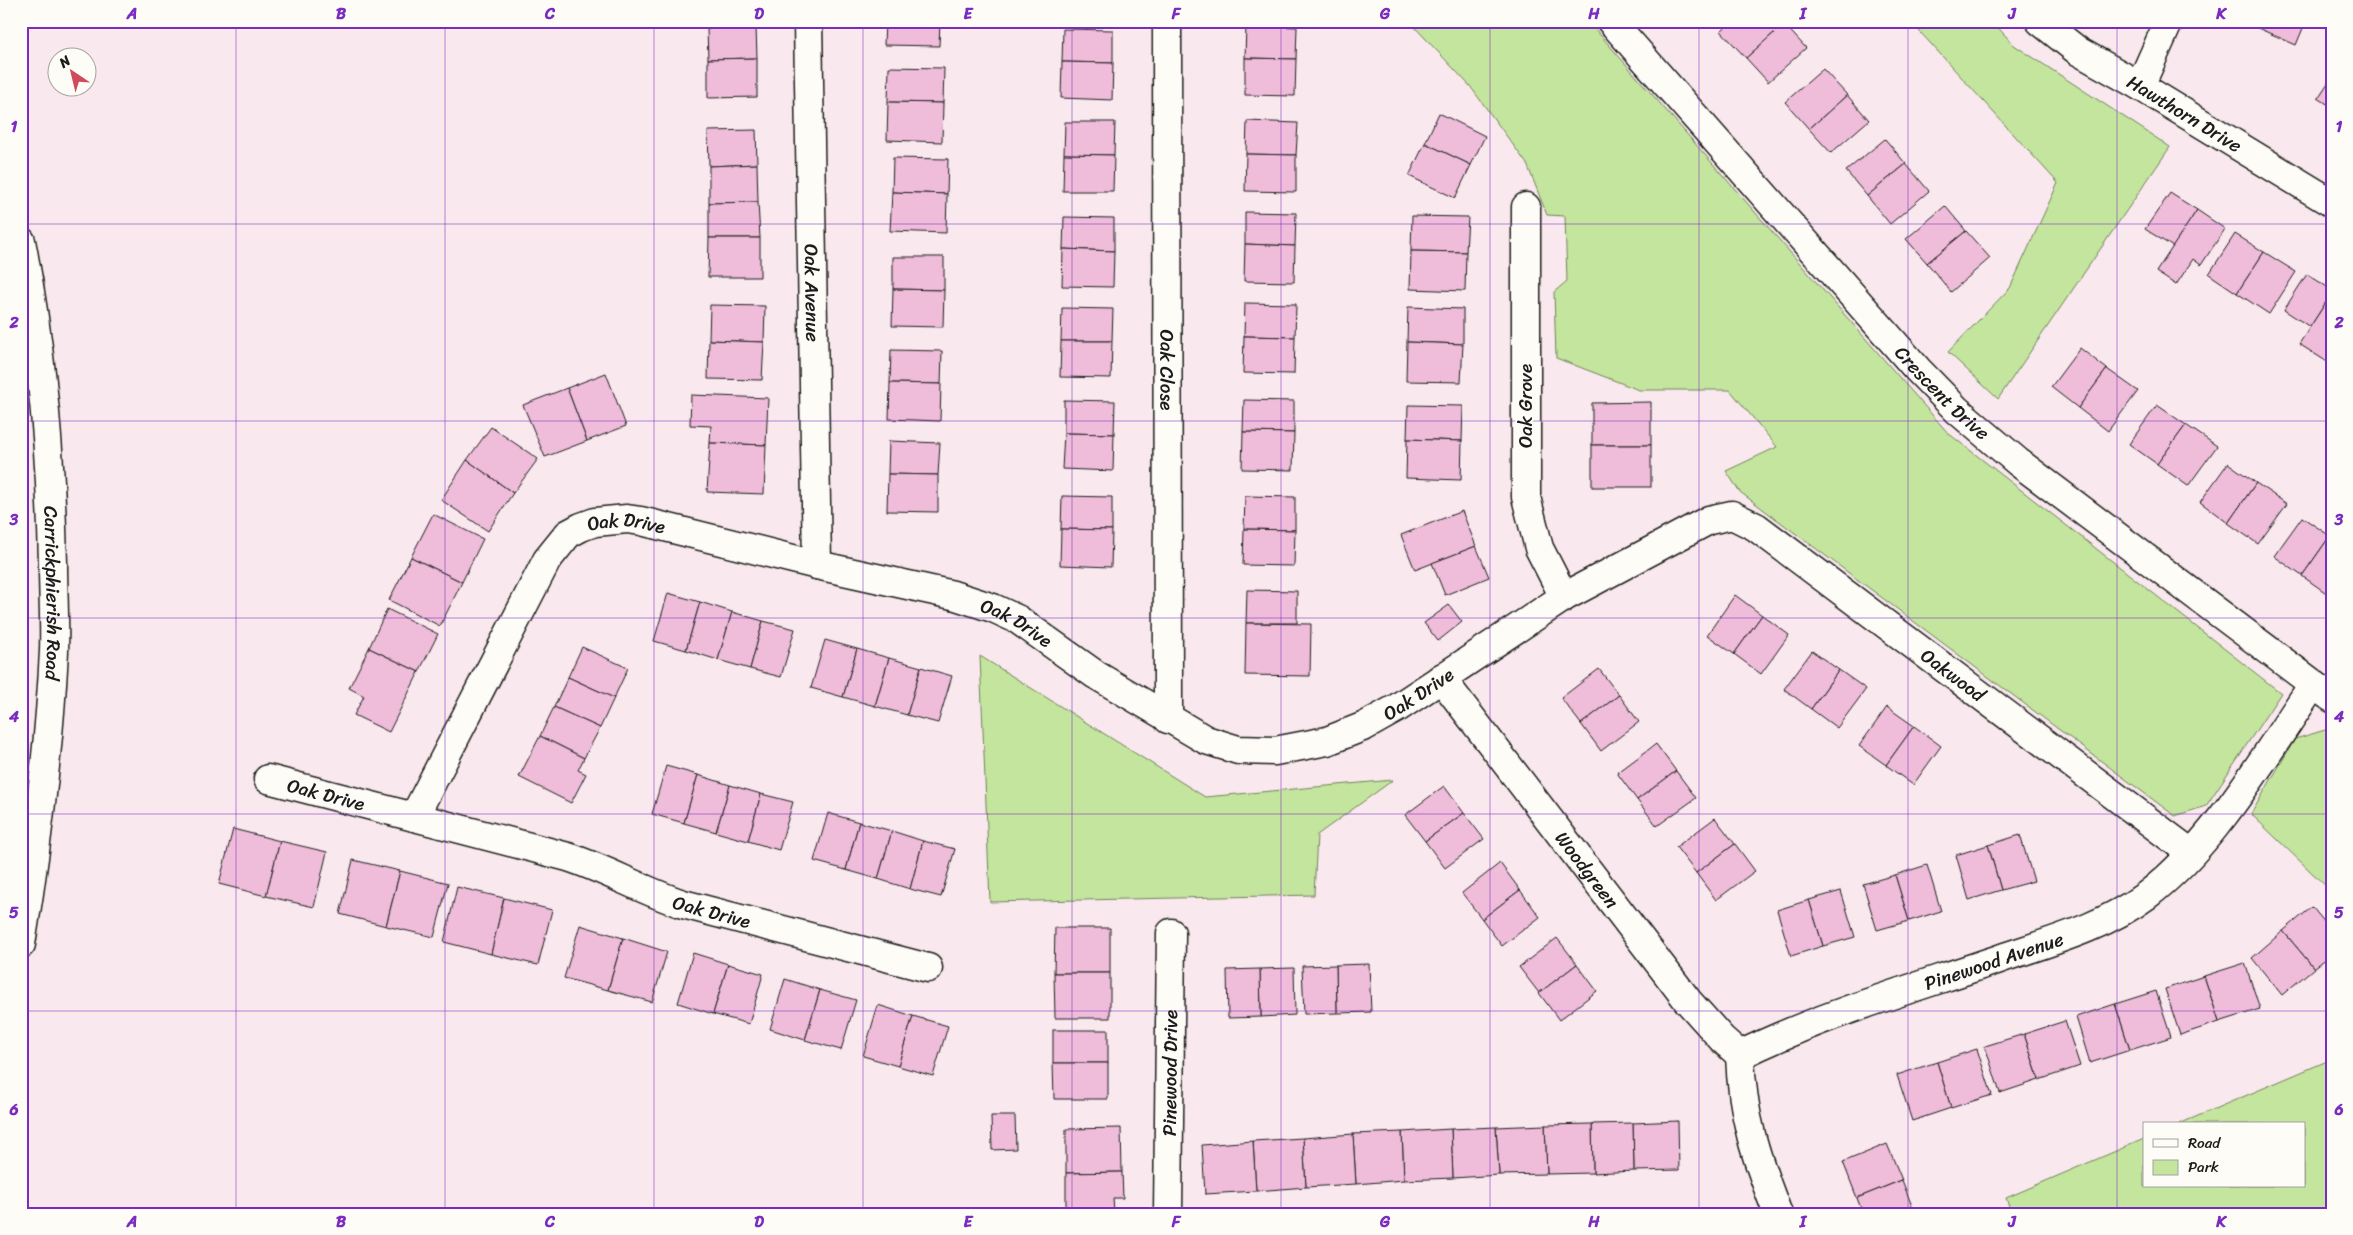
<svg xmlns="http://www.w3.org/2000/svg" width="2353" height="1235" viewBox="0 0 2353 1235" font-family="Sriracha,sans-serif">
	<rect width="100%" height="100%" fill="#f9e9ee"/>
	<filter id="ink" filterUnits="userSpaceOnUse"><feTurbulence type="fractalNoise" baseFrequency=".02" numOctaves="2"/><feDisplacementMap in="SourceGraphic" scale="10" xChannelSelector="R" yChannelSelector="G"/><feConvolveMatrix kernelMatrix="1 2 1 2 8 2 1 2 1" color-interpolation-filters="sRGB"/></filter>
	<g filter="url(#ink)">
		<g fill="#c4e59d" stroke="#70805c">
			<path d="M1409,21H1588L1948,433L2281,693L2206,806L2175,816L1740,492L1726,471L1777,447L1730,390H1639L1556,358L1554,292L1567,281L1565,216L1547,215L1527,164L1470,86Z"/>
			<path d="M1910,21H1992L2014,45L2170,147L1998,399L1948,352L2010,288L2058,183Z"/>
			<path d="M980,656L1205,797L1393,780L1317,835L1314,895L990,902Z"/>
			<path d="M2332,728V892L2251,814L2295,739Z"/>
			<path d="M2332,1059V1214H2012L2006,1198L2144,1139V1186H2304V1124H2179Z"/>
		</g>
		<g fill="#efbcda" stroke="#1c1c1c">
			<path d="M707,21H756V27L707,28Z"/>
			<path d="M885,21H940L939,46L884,45Z"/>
			<path d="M1732,21H1781L1784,24L1746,58L1721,31Z"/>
			<path d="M2253,21H2306L2296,45L2251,25Z"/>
			<path d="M1784,24L1806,48L1768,82L1746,58Z"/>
			<path d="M1246,25L1297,27L1296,59L1245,58Z"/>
			<path d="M756,27L757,58L708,59L707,28Z"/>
			<path d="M1063,29L1113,30V63L1062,62Z"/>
			<path d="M757,58V97L708,98V59Z"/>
			<path d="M1245,58L1296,59L1295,96L1245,95Z"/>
			<path d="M1062,62L1113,63L1112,100L1061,98Z"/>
			<path d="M889,67L944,68L943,103L888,102Z"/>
			<path d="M1823,69L1847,95L1809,129L1785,102Z"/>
			<path d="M2332,77V107L2318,98Z"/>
			<path d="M1847,95L1869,120L1831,153L1809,129Z"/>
			<path d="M888,102L943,103L942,142L887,140Z"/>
			<path d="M1439,113L1485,136L1471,165L1425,143Z"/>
			<path d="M1247,121L1298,123L1296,155L1246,154Z"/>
			<path d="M1065,122H1115L1114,155L1064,154Z"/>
			<path d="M756,130L757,164L709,166L708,131Z"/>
			<path d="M1885,139L1906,164L1867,196L1846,171Z"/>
			<path d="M1425,143L1471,165L1455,198L1409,176Z"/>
			<path d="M1064,154L1114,155L1113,191H1063Z"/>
			<path d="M1246,154L1296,155V192L1245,191Z"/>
			<path d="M893,158L948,159L947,194L892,192Z"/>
			<path d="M757,164L758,202L709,203V166Z"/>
			<path d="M1906,164L1929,191L1890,224L1867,196Z"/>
			<path d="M892,192L947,194L946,233L890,231Z"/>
			<path d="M2170,193L2197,210L2173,247L2145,229Z"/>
			<path d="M758,202L760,238H709V203Z"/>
			<path d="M1945,206L1966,231L1927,263L1906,239Z"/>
			<path d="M2197,210L2225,229L2201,265L2193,259L2176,285L2156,272Z"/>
			<path d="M1245,212L1296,213L1295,246L1245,244Z"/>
			<path d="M1412,216L1468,217L1466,252L1411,251Z"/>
			<path d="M1064,217L1114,218V251L1063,249Z"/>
			<path d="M1966,231L1990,258L1951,292L1927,263Z"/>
			<path d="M2235,234L2264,252L2237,293L2209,274Z"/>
			<path d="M709,238H760V277H708Z"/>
			<path d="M1245,244L1295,246L1294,282L1244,281Z"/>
			<path d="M1063,249L1114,251L1113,287L1062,286Z"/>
			<path d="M1411,251L1466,252L1465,291L1410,289Z"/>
			<path d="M2264,252L2296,272L2269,314L2237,293Z"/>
			<path d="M893,257H944V290L893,289Z"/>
			<path d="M2307,274L2332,290V293L2310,327L2284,310Z"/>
			<path d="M893,289L944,290L943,327L892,326Z"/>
			<path d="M2332,293V359L2329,363L2299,344Z"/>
			<path d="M1245,303L1296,304L1295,337L1244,336Z"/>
			<path d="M710,305L765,306L764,342L709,340Z"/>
			<path d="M1408,307L1463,309V344L1407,342Z"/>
			<path d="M1062,308L1113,309L1112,341H1061Z"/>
			<path d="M1244,336L1295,337L1294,374L1243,373Z"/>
			<path d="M709,340L764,342L762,380L708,379Z"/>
			<path d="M1061,341H1112L1111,378L1060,377Z"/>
			<path d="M1407,342L1463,344L1461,382L1406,381Z"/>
			<path d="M2080,348L2107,369L2078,408L2051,387Z"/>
			<path d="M891,350L942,351L941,384L890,383Z"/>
			<path d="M2107,369L2138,391L2108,431L2078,408Z"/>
			<path d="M606,373L626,426L587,441L567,388Z"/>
			<path d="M890,383L941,384L940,421L889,419Z"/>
			<path d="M567,388L587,441L545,457L523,405Z"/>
			<path d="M691,395L768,398L766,445L710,443L711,426L690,425Z"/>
			<path d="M1064,400L1115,401L1114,434L1064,433Z"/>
			<path d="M1244,400L1294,401V433L1243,432Z"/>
			<path d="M1651,402V445H1592V403Z"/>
			<path d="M1408,405L1463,406L1462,441L1407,439Z"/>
			<path d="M2157,405L2186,425L2157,464L2129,444Z"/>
			<path d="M2186,425L2217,446L2188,486L2157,464Z"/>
			<path d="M491,427L538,459L513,493L467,460Z"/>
			<path d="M1243,432L1294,433L1293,470L1242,469Z"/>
			<path d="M1064,433L1114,434L1113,471L1062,469Z"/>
			<path d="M1407,439L1462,441L1461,480L1406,478Z"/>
			<path d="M889,441L940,443L938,475L888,474Z"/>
			<path d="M710,443L766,445L764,494L707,492Z"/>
			<rect x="1592" y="445" width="59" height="42"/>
			<path d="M467,460L513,493L488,531L441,500Z"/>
			<path d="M2228,463L2256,483L2228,523L2200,502Z"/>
			<path d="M888,474L938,475V512L887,511Z"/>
			<path d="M2256,483L2287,504L2258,544L2228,523Z"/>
			<path d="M1062,496L1112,497V530L1061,529Z"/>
			<path d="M1245,496L1295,497V530L1244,529Z"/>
			<path d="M1462,511L1476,546L1415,570L1401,535Z"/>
			<path d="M433,514L483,539L462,582L411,557Z"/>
			<path d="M2302,517L2330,536L2302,576L2274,556Z"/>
			<path d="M1061,529L1112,530L1111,567L1060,565Z"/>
			<path d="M1244,529L1295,530L1294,566L1243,565Z"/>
			<path d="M2330,536L2332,537V597L2302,576Z"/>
			<path d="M1476,546L1489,577L1445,595L1432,563Z"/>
			<path d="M411,557L462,582L440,626L389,600Z"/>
			<path d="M1247,590L1297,591V623H1246Z"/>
			<path d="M668,593L700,602L686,650L654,641Z"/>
			<path d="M1735,595L1762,615L1734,654L1707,635Z"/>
			<path d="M700,602L732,612L718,660L686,650Z"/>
			<path d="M1449,605L1462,622L1438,641L1424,623Z"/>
			<path d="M387,609L438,634L419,672L369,648Z"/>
			<path d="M732,612L763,621L750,669L718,660Z"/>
			<path d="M1762,615L1789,635L1761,674L1734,654Z"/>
			<path d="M763,621L795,629L781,677L750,669Z"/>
			<path d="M1246,623L1311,624L1310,676L1245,675Z"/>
			<path d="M825,640L857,649L843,697L811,688Z"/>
			<path d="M582,647L628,668L614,698L568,677Z"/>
			<path d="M369,648L419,672L389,732L354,715L364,696L349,688Z"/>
			<path d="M857,649L889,658L875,706L843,697Z"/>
			<path d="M1812,651L1839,670L1811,709L1784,689Z"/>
			<path d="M889,658L921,667L907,715L875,706Z"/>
			<path d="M921,667L952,676L938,723L907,715Z"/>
			<path d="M1599,669L1619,695L1581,724L1561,698Z"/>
			<path d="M1839,670L1866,689L1837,728L1811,709Z"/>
			<path d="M568,677L614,698L600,728L554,707Z"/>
			<path d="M1619,695L1639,722L1601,751L1581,724Z"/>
			<path d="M554,707L600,728L584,758L540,736Z"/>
			<path d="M1887,707L1914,726L1886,765L1859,746Z"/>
			<path d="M1914,726L1941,746L1913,785L1886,765Z"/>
			<path d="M540,736L584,758L578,770L586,774L571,803L519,777Z"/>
			<path d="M1656,744L1676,771L1637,800L1617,773Z"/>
			<path d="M666,766L698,775L684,823L652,814Z"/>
			<path d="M1676,771L1696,798L1657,826L1637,800Z"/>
			<path d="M698,775L730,785L716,832L684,823Z"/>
			<path d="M730,785L761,794L748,841L716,832Z"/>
			<path d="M1444,786L1464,813L1425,841L1405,815Z"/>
			<path d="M761,794L793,802L779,850L748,841Z"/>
			<path d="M828,813L859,822L846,870L814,861Z"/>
			<path d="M1464,813L1484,839L1445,868L1425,841Z"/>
			<path d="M1715,818L1735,844L1696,873L1676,847Z"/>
			<path d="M859,822L892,831L878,879L846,870Z"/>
			<path d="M233,829L280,841L266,896L219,884Z"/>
			<path d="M892,831L923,841L910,889L878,879Z"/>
			<path d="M2020,835L2034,881L2001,890L1988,845Z"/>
			<path d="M280,841L327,852L314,907L266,896Z"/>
			<path d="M923,841L955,849L941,897L910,889Z"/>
			<path d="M1735,844L1755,871L1716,900L1696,873Z"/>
			<path d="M1988,845L2001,890L1969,900L1956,855Z"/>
			<path d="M353,860L400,871L386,926L340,914Z"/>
			<path d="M1500,863L1520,890L1482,919L1462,893Z"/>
			<path d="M1927,865L1941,911L1909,921L1895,875Z"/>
			<path d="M400,871L448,883L434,937L386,926Z"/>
			<path d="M1895,875L1909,921L1877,930L1863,884Z"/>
			<path d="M457,887L504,898L491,954L444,942Z"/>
			<path d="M1520,890L1540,917L1502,946L1482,919Z"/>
			<path d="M1841,891L1855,937L1823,946L1809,900Z"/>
			<path d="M504,898L552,910L538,965L491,954Z"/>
			<path d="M1809,900L1823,946L1791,956L1777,910Z"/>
			<path d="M2312,907L2332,931V954L2314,968L2283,931Z"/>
			<path d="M580,925L623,938L608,990L564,978Z"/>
			<path d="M1055,928H1110V973H1054Z"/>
			<path d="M2283,931L2314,968L2282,995L2252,958Z"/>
			<path d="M623,938L667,952L652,1002L608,990Z"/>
			<path d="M1557,938L1577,964L1539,993L1519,967Z"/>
			<path d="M693,953L728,964L713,1014L678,1003Z"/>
			<path d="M2245,963L2260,1009L2219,1022L2204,976Z"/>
			<path d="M728,964L763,974L749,1024L713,1014Z"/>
			<path d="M1369,964L1371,1012L1337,1013L1336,965Z"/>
			<path d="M1577,964L1597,991L1559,1020L1539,993Z"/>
			<path d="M1336,965L1337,1013L1304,1014L1302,966Z"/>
			<path d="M1294,968L1295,1015L1261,1017L1260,969Z"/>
			<path d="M1260,969L1261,1017L1228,1018L1227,970Z"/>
			<path d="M1054,973H1110V1018H1055Z"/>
			<path d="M2204,976L2219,1022L2180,1035L2165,989Z"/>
			<path d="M785,979L820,990L805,1040L770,1029Z"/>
			<path d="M820,990L856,1000L841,1050L805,1040Z"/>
			<path d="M2156,991L2171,1037L2130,1050L2115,1004Z"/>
			<path d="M2115,1004L2130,1050L2090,1063L2076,1017Z"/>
			<path d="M878,1005L913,1016L898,1066L863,1056Z"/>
			<path d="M913,1016L948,1026L933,1076L898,1066Z"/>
			<path d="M2065,1021L2080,1066L2039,1080L2024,1034Z"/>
			<rect x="1053" y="1030" width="55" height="33"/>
			<path d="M2024,1034L2039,1080L2000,1093L1985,1046Z"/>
			<path d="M1977,1049L1992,1095L1951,1108L1937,1062Z"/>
			<path d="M1937,1062L1951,1108L1912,1121L1897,1075Z"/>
			<path d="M1053,1063H1108V1099H1054Z"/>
			<path d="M991,1116H1015L1016,1149L992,1150Z"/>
			<path d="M1678,1121L1679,1170L1634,1171L1633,1123Z"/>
			<path d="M1633,1123L1634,1171L1593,1173L1592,1124Z"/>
			<path d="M1592,1124L1593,1173L1547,1174L1545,1125Z"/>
			<path d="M1545,1125L1547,1174L1499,1175L1496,1127Z"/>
			<path d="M1496,1127L1499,1175L1453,1178L1451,1129Z"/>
			<path d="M1121,1128L1122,1172L1066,1173V1129Z"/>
			<path d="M1451,1129L1453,1178L1404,1180L1402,1132Z"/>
			<path d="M1402,1132L1404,1180L1356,1184L1353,1134Z"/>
			<path d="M1353,1134L1356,1184L1306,1187L1303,1138Z"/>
			<path d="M1303,1138L1306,1187L1256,1191L1253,1141Z"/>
			<path d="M1253,1141L1256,1191L1205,1194L1202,1145Z"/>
			<path d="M1887,1144L1902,1180L1857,1198L1843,1162Z"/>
			<path d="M1122,1172L1123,1198H1113L1114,1213L1066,1214V1173Z"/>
			<path d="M1902,1180L1915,1214H1863L1857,1198Z"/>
		</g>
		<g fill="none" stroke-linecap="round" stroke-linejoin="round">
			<g stroke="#1c1c1c" stroke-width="31">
				<g id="street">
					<path id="s1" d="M808,21L817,565"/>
					<path id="s2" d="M1167,21L1168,719"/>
					<path id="s3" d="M1611,21L1918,370L1957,410L2018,462L2332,698"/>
					<path id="s4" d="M2040,21L2078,51L2140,86L2332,203"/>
					<path d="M2140,86L2169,21"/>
					<path d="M1526,207V497L1539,548L1564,597"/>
					<path id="s5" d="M1441,678L1688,1001L1722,1039L1740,1055"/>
					<path id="s6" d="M268,779L568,857C608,870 643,891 683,904L928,968"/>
					<path id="s7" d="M414,817L547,560L568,534L581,527L595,522L627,519L641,521L817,565L953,595L993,608L1017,619L1096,675L1206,740L1238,750L1275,751L1327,741L1365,726L1397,708L1564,597L1709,520L1732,515L1756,527L2191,853"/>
					<path id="s8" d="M1740,1055C1823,1014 1915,988 2002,958C2052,941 2104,927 2147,895C2215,843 2265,755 2313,685"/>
					<path d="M1740,1055C1742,1117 1756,1158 1778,1214"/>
					<path id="s9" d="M1168,1214L1171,933"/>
				</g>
			</g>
			<g stroke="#1c1c1c" stroke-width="31">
				<g id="secondary">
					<path id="s10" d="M21,241C42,348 51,456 53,565C53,593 55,623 54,651C49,750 37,847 21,944"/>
				</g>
			</g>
			<use href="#street" stroke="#fdfcf7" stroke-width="28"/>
			<use href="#secondary" stroke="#fdfcf7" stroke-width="28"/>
		</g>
	</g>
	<path fill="none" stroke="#7b2cbf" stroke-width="1" stroke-opacity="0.55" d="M236,21V1214M445,21V1214M654,21V1214M863,21V1214M1072,21V1214M1281,21V1214M1490,21V1214M1699,21V1214M1908,21V1214M2117,21V1214M21,224H2332M21,421H2332M21,618H2332M21,814H2332M21,1011H2332"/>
	<g text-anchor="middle" stroke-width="4" stroke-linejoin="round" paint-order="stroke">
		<g font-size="19" fill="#1c1c1c" stroke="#fdfcf7">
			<text dy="7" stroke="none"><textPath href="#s4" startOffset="172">Hawthorn Drive</textPath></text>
			<text dy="7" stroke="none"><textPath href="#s1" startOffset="272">Oak Avenue</textPath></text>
			<text dy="7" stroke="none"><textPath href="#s2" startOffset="349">Oak Close</textPath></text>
			<text dy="7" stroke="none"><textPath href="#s3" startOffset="498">Crescent Drive</textPath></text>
			<text transform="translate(1525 406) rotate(-90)" y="7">Oak Grove</text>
			<text dy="7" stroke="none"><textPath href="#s7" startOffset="384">Oak Drive</textPath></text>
			<text dy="7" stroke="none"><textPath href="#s10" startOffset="354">Carrickphierish Road</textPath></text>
			<text dy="7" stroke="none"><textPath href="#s7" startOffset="789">Oak Drive</textPath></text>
			<text dy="7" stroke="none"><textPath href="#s7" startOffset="1875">Oakwood</textPath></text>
			<text dy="7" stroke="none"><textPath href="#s7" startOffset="1239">Oak Drive</textPath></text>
			<text dy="7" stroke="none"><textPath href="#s6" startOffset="60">Oak Drive</textPath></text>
			<text dy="7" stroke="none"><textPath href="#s5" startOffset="241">Woodgreen</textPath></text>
			<text dy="7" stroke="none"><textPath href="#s6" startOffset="464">Oak Drive</textPath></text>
			<text dy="7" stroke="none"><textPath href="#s8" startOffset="271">Pinewood Avenue</textPath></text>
			<text dy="7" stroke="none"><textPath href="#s9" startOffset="141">Pinewood Drive</textPath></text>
		</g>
	</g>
	<rect width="2353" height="1235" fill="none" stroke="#fdfcf7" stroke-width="55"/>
	<rect x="2143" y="1122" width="162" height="65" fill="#fdfcf7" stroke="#a3a29f"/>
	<rect x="2153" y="1139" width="25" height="8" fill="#fdfcf7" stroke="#a3a29f"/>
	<text x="2188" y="1148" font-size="15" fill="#1c1c1c">Road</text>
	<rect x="2153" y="1160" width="25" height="15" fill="#c4e59d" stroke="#a3a29f"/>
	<text x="2188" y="1172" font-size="15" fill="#1c1c1c">Park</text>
	<g transform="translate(72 72) rotate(325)"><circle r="24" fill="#fdfcf7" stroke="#a3a29f"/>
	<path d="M0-4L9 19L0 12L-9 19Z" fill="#d1495b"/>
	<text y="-8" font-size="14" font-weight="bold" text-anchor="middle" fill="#1c1c1c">N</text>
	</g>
	<rect x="28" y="28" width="2298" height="1180" fill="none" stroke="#7b2cbf" stroke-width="2"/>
	<g font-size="16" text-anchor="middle" font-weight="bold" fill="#7b2cbf">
		<text x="132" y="19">A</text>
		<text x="341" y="19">B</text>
		<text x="550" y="19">C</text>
		<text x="759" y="19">D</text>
		<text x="968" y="19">E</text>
		<text x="1176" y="19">F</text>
		<text x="1385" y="19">G</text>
		<text x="1594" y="19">H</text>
		<text x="1803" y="19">I</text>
		<text x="2012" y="19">J</text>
		<text x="2221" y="19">K</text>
		<text x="14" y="132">1</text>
		<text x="2339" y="132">1</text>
		<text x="14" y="328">2</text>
		<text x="2339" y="328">2</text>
		<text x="14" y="525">3</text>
		<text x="2339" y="525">3</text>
		<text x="14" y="722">4</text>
		<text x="2339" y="722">4</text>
		<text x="14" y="918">5</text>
		<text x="2339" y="918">5</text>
		<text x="14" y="1115">6</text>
		<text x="2339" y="1115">6</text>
		<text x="132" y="1227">A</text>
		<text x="341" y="1227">B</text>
		<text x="550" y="1227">C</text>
		<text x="759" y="1227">D</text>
		<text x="968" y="1227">E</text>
		<text x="1176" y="1227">F</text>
		<text x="1385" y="1227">G</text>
		<text x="1594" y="1227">H</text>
		<text x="1803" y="1227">I</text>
		<text x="2012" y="1227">J</text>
		<text x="2221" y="1227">K</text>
	</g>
</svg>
